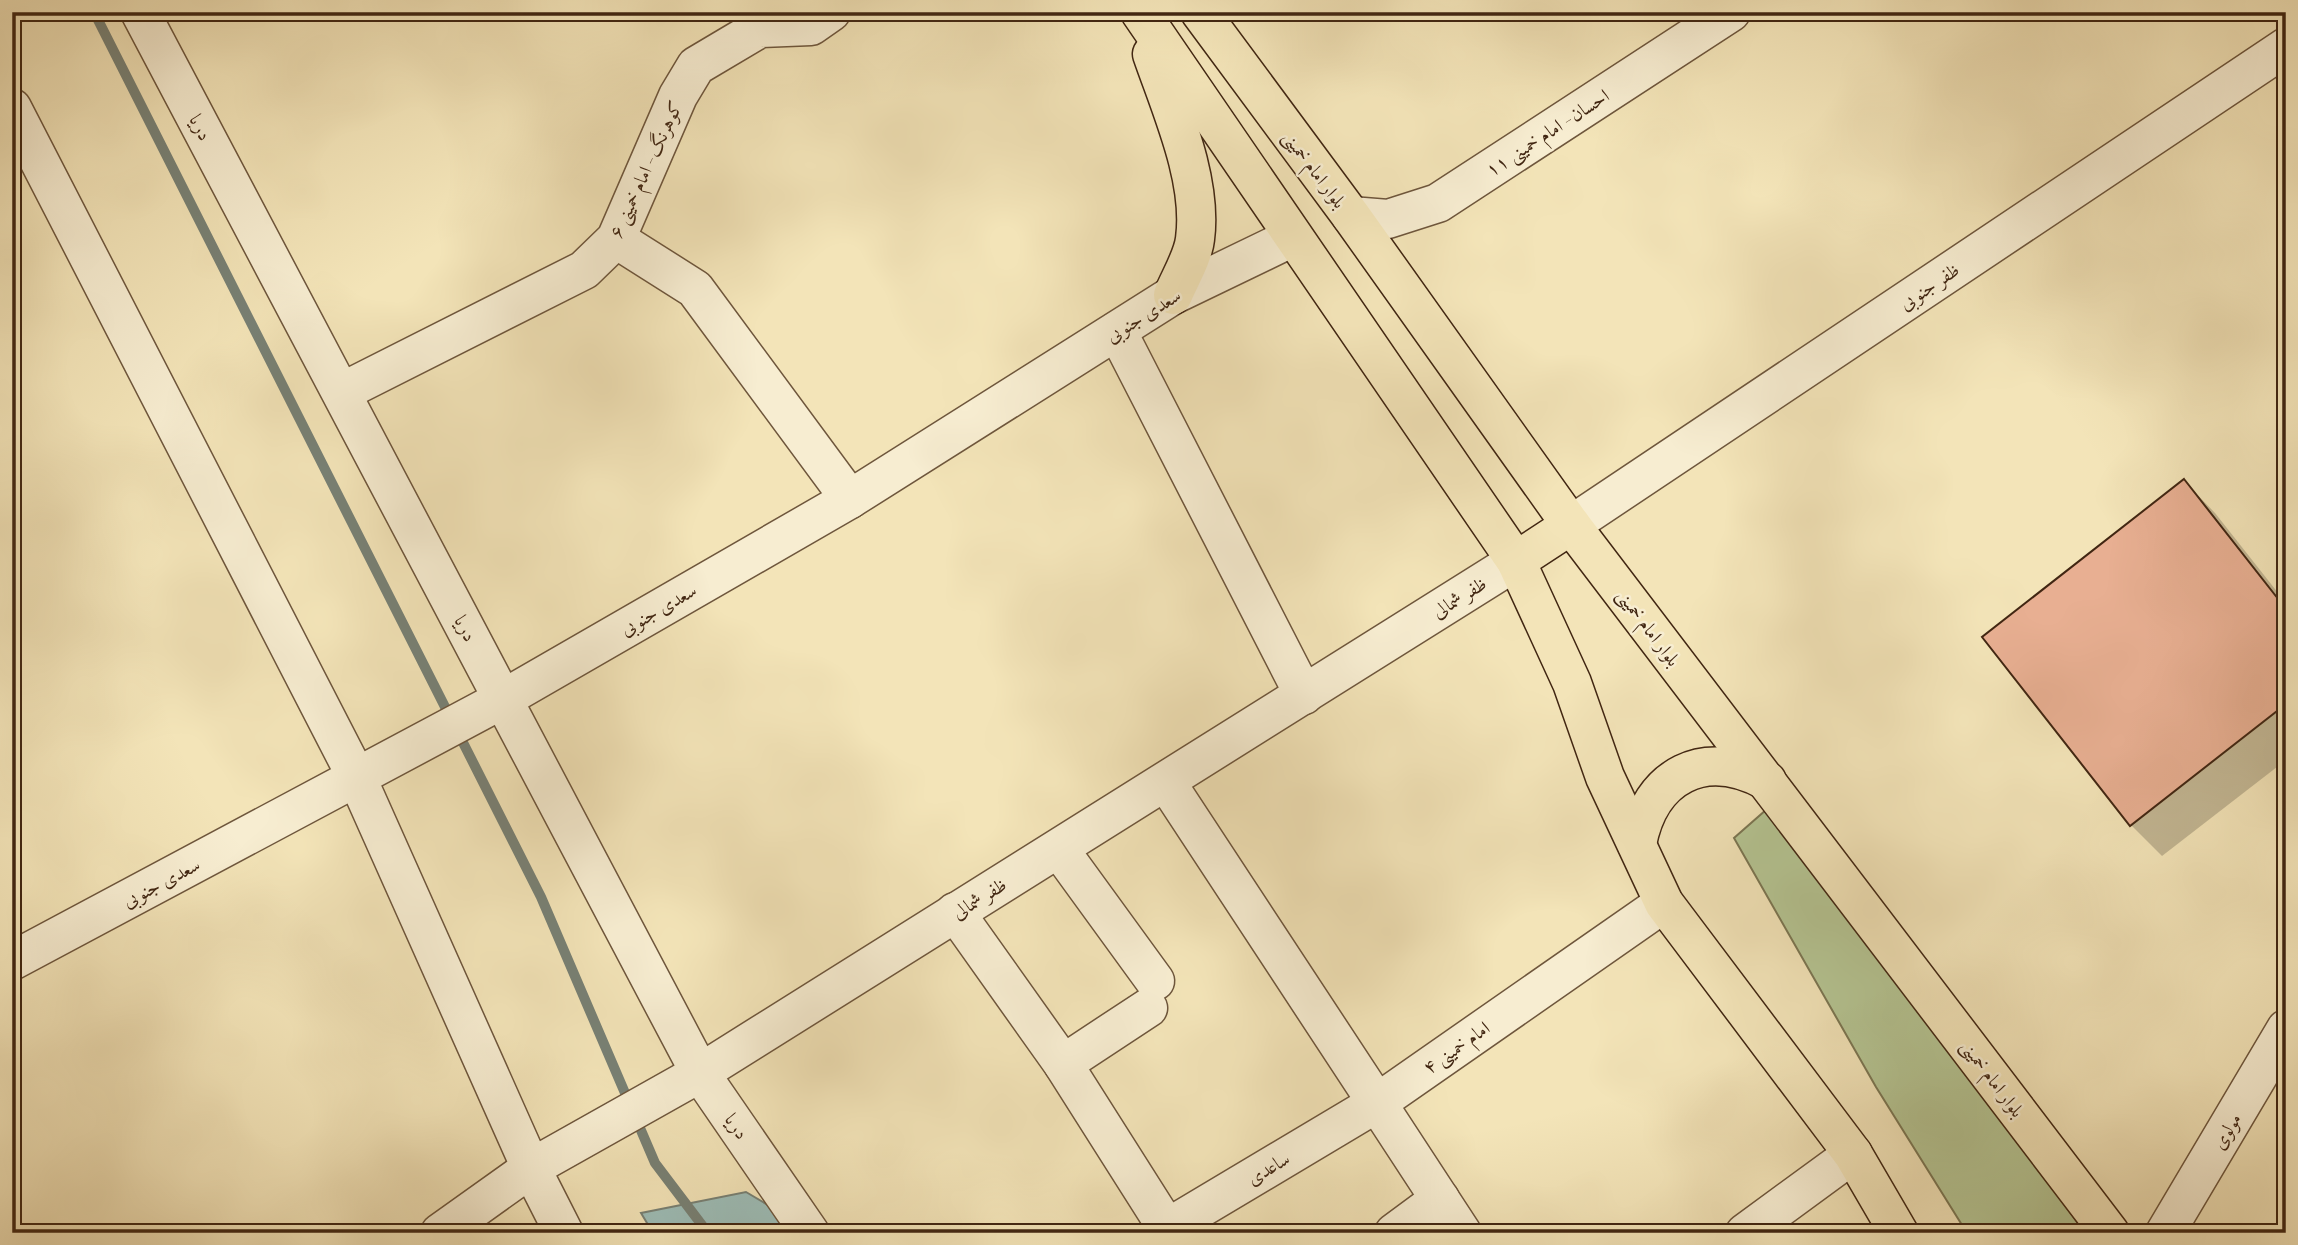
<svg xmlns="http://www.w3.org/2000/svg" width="2298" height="1245" viewBox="0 0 2298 1245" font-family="'IM FELL French Canon',Amiri,serif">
	<rect width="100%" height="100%" fill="#f3e4b8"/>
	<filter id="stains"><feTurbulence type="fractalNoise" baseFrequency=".00286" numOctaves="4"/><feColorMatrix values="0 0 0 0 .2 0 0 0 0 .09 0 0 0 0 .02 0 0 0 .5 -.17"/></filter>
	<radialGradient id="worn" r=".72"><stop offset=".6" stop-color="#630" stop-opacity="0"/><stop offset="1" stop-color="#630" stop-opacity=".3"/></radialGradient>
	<path fill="#b5c593" stroke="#7b7652" stroke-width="2" d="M1775,802L2085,1233H1967L1876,1087L1734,838Z"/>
	<path fill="#9dbdb7" stroke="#788175" stroke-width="2" d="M746,1192L800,1224L806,1233H653L641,1213Z"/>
	<path fill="#0003" d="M2184,481L2215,513L2286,603V760L2162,856L2131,825Z"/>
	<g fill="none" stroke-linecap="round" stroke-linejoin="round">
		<path stroke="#788175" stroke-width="10" d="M94,12L541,897L655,1163L708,1233"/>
	</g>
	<path fill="#e8af92" stroke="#412612" stroke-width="2" d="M2184,479L2286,609V704L2130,826L1982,637Z"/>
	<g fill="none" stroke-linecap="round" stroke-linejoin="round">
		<g stroke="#6e563c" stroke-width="41">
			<g id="minor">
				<path d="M140,12L700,1073L810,1233"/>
				<path d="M12,108L357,778L531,1168L564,1233"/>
				<path d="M1351,216L1388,219L1438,203L1731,12"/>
				<path d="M616,239L695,289L850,499"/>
				<path d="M1117,331L1304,695"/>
				<path d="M342,392L584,270L616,239L678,96L696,66L760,28L811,26L831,12"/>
				<path d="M1571,525L2286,47"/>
				<path d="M1059,849L1155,981"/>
				<path d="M955,912L1063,1064L1167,1228"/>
				<path d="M12,961L503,699L850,499L1173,295L1293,237"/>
				<path d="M1063,1064L1148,1008"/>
				<path d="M440,1233L531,1168L700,1073L1516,561"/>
				<path d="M1159,1233L1377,1103L1166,782"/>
				<path d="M1394,1233L1440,1199"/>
				<path d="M1462,1233L1377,1103L1664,903"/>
				<path d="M1745,1233L1853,1154"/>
				<path d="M2165,1233L2286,1029"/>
			</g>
		</g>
		<g stroke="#412612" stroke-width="41">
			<g id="major">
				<path d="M1140,12L1516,561L1572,683L1605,777L1664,903L1853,1154L1899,1233"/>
				<path d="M1200,12L1351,216L1571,525L2110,1233"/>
				<path d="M1152,54C1171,109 1203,180 1195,239C1193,257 1180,278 1173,295"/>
				<path d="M1516,561L1571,525"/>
				<path d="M1637,844C1650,775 1704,747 1767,781"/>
			</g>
		</g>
		<use href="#minor" stroke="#f7edd1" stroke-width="38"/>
		<use href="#major" stroke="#f3e4b8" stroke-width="38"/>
	</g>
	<g text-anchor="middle" stroke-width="5" stroke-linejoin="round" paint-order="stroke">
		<g font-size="19" fill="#412612" stroke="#f7edd1">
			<text transform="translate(201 127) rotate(62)" y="7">دریا</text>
			<text transform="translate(1547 132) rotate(-33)" y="7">احسان - امام خمینی ۱۱</text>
			<text transform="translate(645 169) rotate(-65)" y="7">کوهرنگ - امام خمینی ۶</text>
			<text transform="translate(1315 169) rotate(53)" y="7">بلوار امام خمینی</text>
			<text transform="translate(1929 286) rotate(-34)" y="7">ظفر جنوبی</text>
			<text transform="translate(1143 315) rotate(-32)" y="7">سعدی جنوبی</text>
			<text transform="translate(1459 597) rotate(-32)" y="7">ظفر شمالی</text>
			<text transform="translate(658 609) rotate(-30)" y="7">سعدی جنوبی</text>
			<text transform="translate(1649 627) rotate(53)" y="7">بلوار امام خمینی</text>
			<text transform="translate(466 628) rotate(62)" y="7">دریا</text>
			<text transform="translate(161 882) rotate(-28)" y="7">سعدی جنوبی</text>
			<text transform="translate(979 898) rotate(-32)" y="7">ظفر شمالی</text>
			<text transform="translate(1456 1047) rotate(-35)" y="7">امام خمینی ۴</text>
			<text transform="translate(1993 1078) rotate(53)" y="7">بلوار امام خمینی</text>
			<text transform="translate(737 1126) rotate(55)" y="7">دریا</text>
			<text transform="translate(2226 1131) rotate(-59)" y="7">مولوی</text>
			<text transform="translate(1268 1168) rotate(-31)" y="7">ساعدی</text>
		</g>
	</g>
	<rect width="2298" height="1245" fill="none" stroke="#f3e4b8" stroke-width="42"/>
	<rect x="14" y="14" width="2270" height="1217" fill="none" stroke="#412612" stroke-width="3.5"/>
	<rect x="21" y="21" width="2256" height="1203" fill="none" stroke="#412612" stroke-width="2"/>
	<rect width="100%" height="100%" filter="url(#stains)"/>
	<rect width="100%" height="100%" fill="url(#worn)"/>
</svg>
